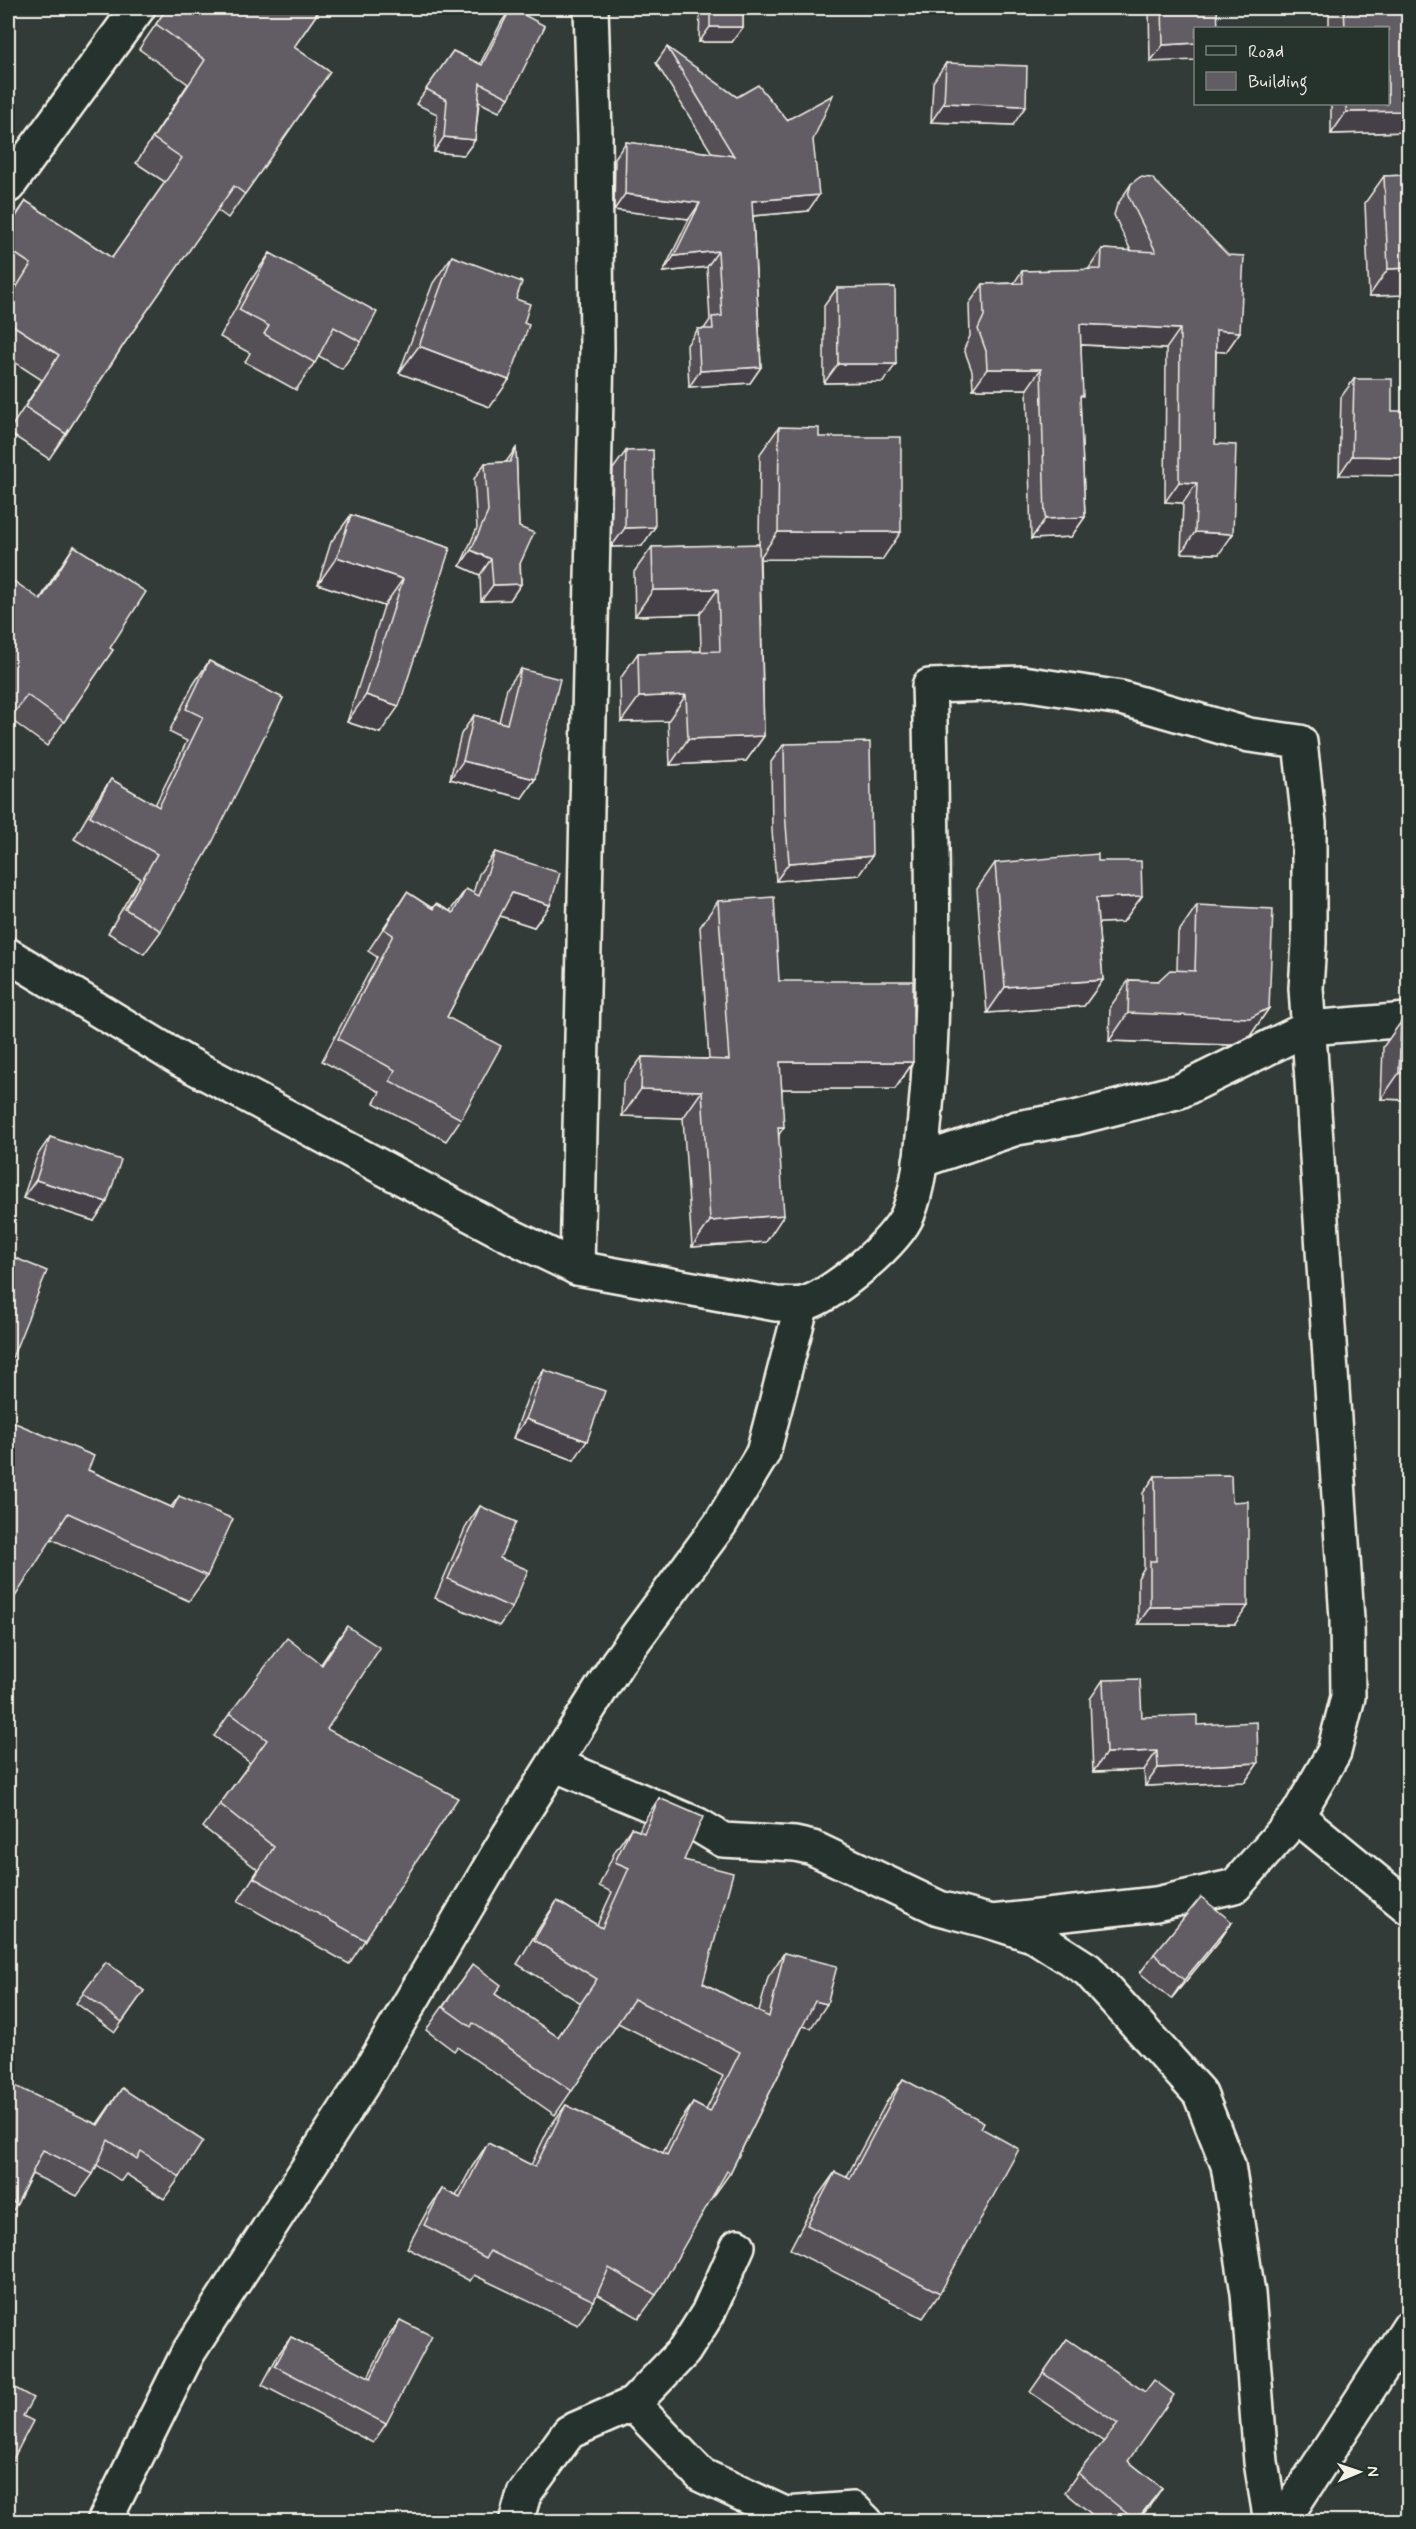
<svg xmlns="http://www.w3.org/2000/svg" width="1416" height="2529" viewBox="0 0 1416 2529" font-family="Mynerve,sans-serif">
	<rect width="100%" height="100%" fill="#323b38"/>
	<filter id="ink" filterUnits="userSpaceOnUse"><feTurbulence type="fractalNoise" baseFrequency=".0167" numOctaves="2"/><feDisplacementMap in="SourceGraphic" scale="12" xChannelSelector="R" yChannelSelector="G"/><feConvolveMatrix kernelMatrix="1 2 1 2 8 2 1 2 1" color-interpolation-filters="sRGB"/></filter>
	<g filter="url(#ink)">
		<g fill="none" stroke-linecap="round" stroke-linejoin="round">
			<g stroke="#f4f1e8" stroke-width="38">
				<g id="street">
					<path d="M8,186L138,8"/>
					<path d="M8,955L181,1060L503,1232L577,1268L776,1304C784,1304 795,1305 803,1304C832,1297 897,1241 908,1214C921,1181 922,1143 926,1107C934,1021 933,935 932,849C931,795 931,740 929,686L1023,683L1121,698L1249,735L1300,742L1309,823V943L1306,988L1347,1619L1348,1697L1334,1752L1297,1816L1235,1886L1156,1904L992,1922"/>
					<path d="M920,1161L1017,1128L1075,1118L1180,1091L1308,1028L1408,1020"/>
					<path d="M577,1268L597,349L595,135L591,8"/>
					<path d="M554,1764L698,1825L723,1840L795,1844L813,1848L939,1908L992,1922L1035,1936L1088,1970L1200,2094L1228,2165L1248,2293L1261,2462L1271,2522"/>
					<path d="M1297,1816L1408,1907"/>
					<path d="M633,2404L701,2475L785,2514L853,2509L866,2522"/>
					<path d="M104,2522L188,2353L361,2086L509,1835L618,1662L720,1524L763,1453L802,1304"/>
					<path d="M516,2522L524,2494L569,2432L633,2404L684,2351L708,2313L738,2246"/>
					<path d="M1282,2522L1408,2328"/>
				</g>
			</g>
			<use href="#street" stroke="#26332d" stroke-width="33"/>
		</g>
		<g fill="#544f57" stroke="#f4f1e8" stroke-width="1.5">
			<path d="M167,8H321L294,47L330,72L228,218L217,210L124,344L66,434L49,459L8,432L42,380L8,358V298L13,289L8,285V227L26,201L112,258L165,182L136,163L188,84L139,49Z"/>
			<path d="M511,8L509,98L499,112L479,102L475,140L464,155L434,152L437,114L416,104L453,51L480,64L501,23Z"/>
			<path d="M647,8H743V27L732,42H699L700,9L647,10Z"/>
			<path d="M1149,8H1217L1150,62Z"/>
			<path d="M1329,8H1408V132L1331,134V104H1388V28H1329Z"/>
			<path d="M667,47L737,97L787,120L813,140L808,211L753,216L761,367L750,383L689,387L687,345L698,329H704L710,320L707,267L663,272L689,219L614,210L615,158L626,142L712,153L656,63Z"/>
			<path d="M946,63L1013,125L931,122L933,82Z"/>
			<path d="M1408,175V295L1369,296L1365,203L1384,176Z"/>
			<path d="M1131,184L1240,332L1226,352L1216,351L1215,444L1219,554L1181,553L1183,503L1165,502L1166,349L1081,345L1080,400L1085,517L1071,537L1031,539L1027,389H973L972,371L964,349L970,336L969,304L983,284L1014,283L1022,271L1088,270L1102,249L1131,251L1114,215L1117,205Z"/>
			<path d="M270,253L361,342L342,369L319,356L296,390L245,362L250,353L220,337L251,280Z"/>
			<path d="M452,256L516,299L490,407L399,373L433,283Z"/>
			<path d="M837,288L883,382L824,383V306Z"/>
			<path d="M1354,379L1392,411L1339,475L1341,397Z"/>
			<path d="M779,427L819,437L882,560L760,559L764,736L746,761L670,765L668,721L621,722L620,679L638,653L701,651L700,614L635,616L634,572L652,547L759,545L760,454Z"/>
			<path d="M516,448L521,584L510,600L481,601L480,575L460,566L477,528L474,479L485,463L506,462Z"/>
			<path d="M626,451L642,546L611,547L613,469Z"/>
			<path d="M351,515L450,548L380,733L347,722L384,606L318,584L331,542Z"/>
			<path d="M74,546L110,648L113,650L47,746L10,719L40,599L58,570Z"/>
			<path d="M209,661L283,698L161,931L144,954L108,933L140,878L74,839L95,803L111,779L155,805L187,741L169,732L193,685Z"/>
			<path d="M521,669L535,779L522,798L450,779L461,734L474,715L499,722L507,688Z"/>
			<path d="M784,744L859,875L776,881L772,830L771,762Z"/>
			<path d="M495,852L550,905L534,927L500,916L447,1017L461,1119L446,1141L374,1103L380,1092L322,1061L377,957L368,951L407,892L432,908L436,904L450,911L466,889L473,893L479,874Z"/>
			<path d="M1098,861L1142,896L1123,922L1098,923L1103,980L1084,1006L987,1013L977,889L995,863Z"/>
			<path d="M718,901L779,981L913,1062L895,1089H782L779,1135L766,1242L692,1247L683,1118L622,1116L623,1083L642,1057L709,1059L700,927Z"/>
			<path d="M1197,905L1269,1008L1250,1036L1231,1045L1109,1041L1110,1007L1129,980L1158,981L1177,970L1178,933Z"/>
			<path d="M1401,1022H1408V1100L1381,1099L1383,1047Z"/>
			<path d="M50,1137L94,1221L23,1198L37,1156Z"/>
			<path d="M544,1370L574,1460L513,1438L531,1388Z"/>
			<path d="M88,1470L171,1507L179,1496L207,1576L189,1601L51,1539Z"/>
			<path d="M1155,1476L1235,1624H1138V1578L1144,1568L1143,1493Z"/>
			<path d="M1408,1488V1538L1407,1491Z"/>
			<path d="M480,1506L500,1558L512,1608L499,1626L435,1598L467,1524Z"/>
			<path d="M347,1626L327,1729L365,1940L349,1964L238,1901L258,1870L203,1827L250,1763L214,1736L230,1713L321,1664Z"/>
			<path d="M1103,1680L1142,1717L1197,1725L1258,1763L1245,1782L1145,1786L1144,1770L1093,1772L1090,1699Z"/>
			<path d="M659,1798L684,1860L703,1983L759,2012L768,1977L784,1953L811,2028L803,2026L730,2173L713,2197L712,2196L656,2295L639,2318L597,2294L594,2301L578,2325L474,2275L470,2281L407,2248L426,2213L442,2189L456,2196L472,2167L488,2143L531,2165L549,2128L566,2105L663,2153L676,2127L693,2103L706,2110L723,2076L618,2023L555,2115L457,2047L454,2051L426,2030L473,1964L495,1994L558,2037L581,2003L517,1964L541,1925L557,1901L597,1925L612,1892L599,1886L615,1851L631,1828L639,1831L643,1822Z"/>
			<path d="M1232,1922L1219,1941L1171,1999L1140,1973L1154,1954Z"/>
			<path d="M106,1962L144,1991L115,2032L76,2003Z"/>
			<path d="M903,2079L981,2128L940,2293L923,2318L790,2249L818,2196L835,2172L846,2178L886,2103Z"/>
			<path d="M122,2088L180,2177L164,2199L126,2174L121,2181L97,2165L93,2174L77,2196L32,2174L17,2204L8,2218V2092L97,2124Z"/>
			<path d="M400,2320L386,2424L373,2443L262,2385L278,2355L291,2337L368,2377L387,2339Z"/>
			<path d="M1067,2339L1145,2392L1128,2461L1162,2488L1137,2522H1101L1065,2492L1078,2473L1104,2442L1030,2392Z"/>
		</g>
		<g fill="#454047" stroke="#f4f1e8" stroke-width="1.5">
			<path d="M649,8H701L700,9L647,10Z"/>
			<path d="M1095,8H1111L1104,11Z"/>
			<path d="M710,27H743L732,42H699Z"/>
			<path d="M1196,43V60L1150,62L1163,45Z"/>
			<path d="M944,103L1026,106L1013,125L931,122Z"/>
			<path d="M1408,111V132L1331,134L1346,112Z"/>
			<path d="M444,137L475,140L464,155L434,152Z"/>
			<path d="M625,194L700,203L689,219L614,210Z"/>
			<path d="M819,195L808,211L741,217L752,201Z"/>
			<path d="M718,251L707,267L663,272L674,256Z"/>
			<path d="M1408,268V295L1369,296L1388,269Z"/>
			<path d="M1080,324L1180,329L1166,349L1066,344Z"/>
			<path d="M1216,330L1240,332L1226,352L1202,351Z"/>
			<path d="M419,346L509,380L490,407L399,373Z"/>
			<path d="M838,364H896L883,382L824,383Z"/>
			<path d="M761,367L750,383L689,387L700,371Z"/>
			<path d="M987,369H1041L1027,389H973Z"/>
			<path d="M1352,456L1408,457V476L1339,475Z"/>
			<path d="M1179,482L1197,483L1183,503L1165,502Z"/>
			<path d="M1085,517L1071,537L1031,539L1045,519Z"/>
			<path d="M655,527L642,546L611,547L625,528Z"/>
			<path d="M778,532H901L882,560L759,559Z"/>
			<path d="M1195,532L1233,534L1219,554L1181,553Z"/>
			<path d="M471,550L491,559L480,575L460,566Z"/>
			<path d="M337,557L403,579L384,606L318,584Z"/>
			<path d="M521,584L510,600L481,601L493,585Z"/>
			<path d="M718,589L700,614L635,616L653,590Z"/>
			<path d="M366,695L399,706L380,733L347,722Z"/>
			<path d="M686,695L668,721L621,722L639,697Z"/>
			<path d="M764,736L746,761L670,765L688,739Z"/>
			<path d="M463,761L535,779L522,798L450,779Z"/>
			<path d="M872,856L859,875L776,881L789,863Z"/>
			<path d="M512,893L550,905L534,927L497,915Z"/>
			<path d="M1142,896L1123,922L1078,924L1096,898Z"/>
			<path d="M1103,980L1084,1006L987,1013L1005,987Z"/>
			<path d="M1269,1008L1250,1036L1231,1045L1109,1041L1128,1013Z"/>
			<path d="M780,1062H913L895,1089H761Z"/>
			<path d="M1399,1073L1408,1074V1100L1381,1099Z"/>
			<path d="M641,1089L702,1091L683,1118L622,1116Z"/>
			<path d="M778,1127H784L766,1154Z"/>
			<path d="M36,1180L107,1202L94,1221L23,1198Z"/>
			<path d="M784,1215L766,1242L692,1247L710,1221Z"/>
			<path d="M526,1419L587,1441L574,1460L513,1438Z"/>
			<path d="M1248,1606L1235,1624H1138L1150,1607Z"/>
			<path d="M1157,1751L1144,1770L1093,1772L1106,1753Z"/>
			<path d="M1258,1763L1245,1782L1145,1786L1158,1768Z"/>
			<path d="M1232,1922L1219,1941L1171,1999L1184,1980Z"/>
			<path d="M815,2001L827,2004L811,2028L799,2025Z"/>
			<path d="M1162,2488L1149,2507L1137,2522H1135Z"/>
		</g>
		<g fill="#625c65" stroke="#f4f1e8" stroke-width="1.5">
			<path d="M167,8H321L294,47L330,72L245,194L234,186L124,344L66,434L25,407L59,355L8,322V301L31,264L8,249V229L26,201L112,258L182,158L153,138L205,60L156,24Z"/>
			<path d="M511,8L545,26L509,98L480,83L475,140L444,137L447,100L426,89L453,51L482,65Z"/>
			<rect x="710" y="8" width="33" height="19"/>
			<path d="M1162,8H1217L1218,28H1196V43L1163,45Z"/>
			<path d="M1344,8H1408V111L1346,112V104H1388V28H1345Z"/>
			<path d="M667,47L737,97L758,85L787,120L833,95L813,140L819,195L752,201L761,367L700,371L698,329H713L712,317L722,316L718,251L674,256L700,203L625,194L626,142L734,156Z"/>
			<path d="M946,63L1027,66L1026,106L944,103Z"/>
			<path d="M1408,175V268L1388,269L1384,176Z"/>
			<path d="M1140,177L1152,178L1228,255L1244,256L1240,332L1216,330L1215,444L1236,445L1233,534L1195,532L1197,483L1179,482L1180,329L1080,324L1083,396H1080L1085,517L1045,519L1041,369H987L986,351L978,329L984,316L983,284L1023,283L1022,271L1101,269L1102,249L1156,252L1128,195L1131,184Z"/>
			<path d="M270,253L377,312L361,342L334,327L315,363L264,334L269,326L239,310Z"/>
			<path d="M452,256L522,282L516,299L530,304L524,323L529,325L509,380L419,346Z"/>
			<path d="M895,287L896,364H838L837,288Z"/>
			<path d="M1354,379H1392V411H1408V457L1352,456Z"/>
			<path d="M779,427L819,428V437H901V532H778Z"/>
			<path d="M516,448L519,527L534,533L520,564L521,584L493,585L491,559L471,550L488,512L485,463L510,462Z"/>
			<path d="M653,450L655,527L625,528L626,451Z"/>
			<path d="M351,515L450,548L399,706L366,695L403,579L337,557Z"/>
			<path d="M759,544L764,736L688,739L686,695L639,697L638,653L720,651L718,589L653,590L652,547Z"/>
			<path d="M74,546L146,592L110,648L113,650L64,722L27,695L8,722V577L41,600Z"/>
			<path d="M209,661L283,698L211,845L161,931L125,909L157,854L90,816L111,779L159,807L203,717L186,709Z"/>
			<path d="M521,669L560,679L535,779L463,761L474,715L507,724Z"/>
			<path d="M870,742L872,856L789,863L785,812L784,744Z"/>
			<path d="M495,852L560,873L550,905L512,893L447,1017L501,1046L461,1119L390,1081L395,1070L338,1039L393,935L384,929L407,892L433,909L436,904L453,913L466,889L479,896Z"/>
			<path d="M1098,854V861H1141L1142,896L1096,898L1103,980L1005,987L995,863Z"/>
			<path d="M774,897L779,981H913V1062H780L784,1127H778L784,1215L710,1221L702,1091L641,1089L642,1057L729,1060L718,901Z"/>
			<path d="M1197,905L1273,909L1269,1008L1250,1018L1128,1013L1129,980L1158,981L1170,970L1195,971Z"/>
			<path d="M1401,1022H1408V1074L1399,1073Z"/>
			<path d="M50,1137L121,1160L107,1202L36,1180Z"/>
			<path d="M8,1255L47,1271L8,1368Z"/>
			<path d="M544,1370L605,1391L587,1441L526,1419Z"/>
			<path d="M8,1420L94,1456L88,1470L173,1508L179,1496L233,1519L207,1576L68,1513L8,1608Z"/>
			<path d="M1231,1475L1232,1502L1248,1501V1606L1150,1607V1561H1156L1155,1476Z"/>
			<path d="M480,1506L516,1522L500,1558L528,1570L512,1608L448,1579Z"/>
			<path d="M347,1626L380,1648L327,1729L458,1798L365,1940L254,1878L274,1847L220,1804L267,1740L230,1713L287,1638L322,1665Z"/>
			<path d="M1140,1679L1142,1717L1197,1715V1725L1257,1722L1258,1763L1158,1768L1157,1751L1106,1753L1103,1680Z"/>
			<path d="M659,1798L703,1817L684,1860L733,1873L703,1983L769,2017L784,1953L837,1966L827,2004L815,2001L730,2173L727,2171L656,2295L609,2268L594,2301L490,2251L486,2258L424,2225L442,2189L460,2198L488,2143L535,2167L566,2105L667,2155L693,2103L710,2112L740,2052L634,1999L572,2091L473,2023L471,2027L443,2007L473,1964L501,1985L495,1994L558,2037L597,1979L534,1940L557,1901L602,1928L629,1868L615,1862L631,1828L644,1833Z"/>
			<path d="M1201,1897L1232,1922L1184,1980L1154,1954Z"/>
			<path d="M106,1962L144,1991L122,2022L83,1993Z"/>
			<path d="M903,2079L984,2122L981,2128L1019,2149L940,2293L807,2225L835,2172L850,2179Z"/>
			<path d="M13,2085L98,2125L122,2088L203,2141L180,2177L141,2151L137,2159L108,2140L93,2174L43,2150L17,2204L8,2200V2092Z"/>
			<path d="M400,2320L432,2336L386,2424L275,2366L291,2337L371,2378Z"/>
			<path d="M1067,2339L1145,2392L1154,2380L1174,2395L1128,2461L1162,2488L1136,2521L1078,2473L1118,2424L1043,2373Z"/>
			<path d="M8,2384L33,2398L23,2416L33,2421L8,2469Z"/>
		</g>
	</g>
	<rect width="1416" height="2529" fill="none" stroke="#26332d" stroke-width="30"/>
	<rect x="15" y="15" width="1386" height="2499" fill="none" stroke="#f4f1e8" stroke-width="2" filter="url(#ink)"/>
	<rect x="1194" y="27" width="195" height="78" fill="#26332d" stroke="#787f78" stroke-width="1.5"/>
	<rect x="1206" y="46" width="30" height="9" fill="#26332d" stroke="#787f78" stroke-width="1.5"/>
	<text x="1248" y="57" font-size="18" fill="#f4f1e8">Road</text>
	<rect x="1206" y="72" width="30" height="18" fill="#625c65" stroke="#787f78" stroke-width="1.5"/>
	<text x="1248" y="87" font-size="18" fill="#f4f1e8">Building</text>
	<g transform="translate(1359 2472) rotate(88)" stroke="#26332d" stroke-width="4.5" paint-order="stroke">
	<path d="M0-4.5L10 22L0 15L-10 22Z" fill="#f4f1e8"/>
	<text y="-9" font-size="16" font-weight="bold" text-anchor="middle" fill="#f4f1e8">N</text>
	</g>
</svg>
